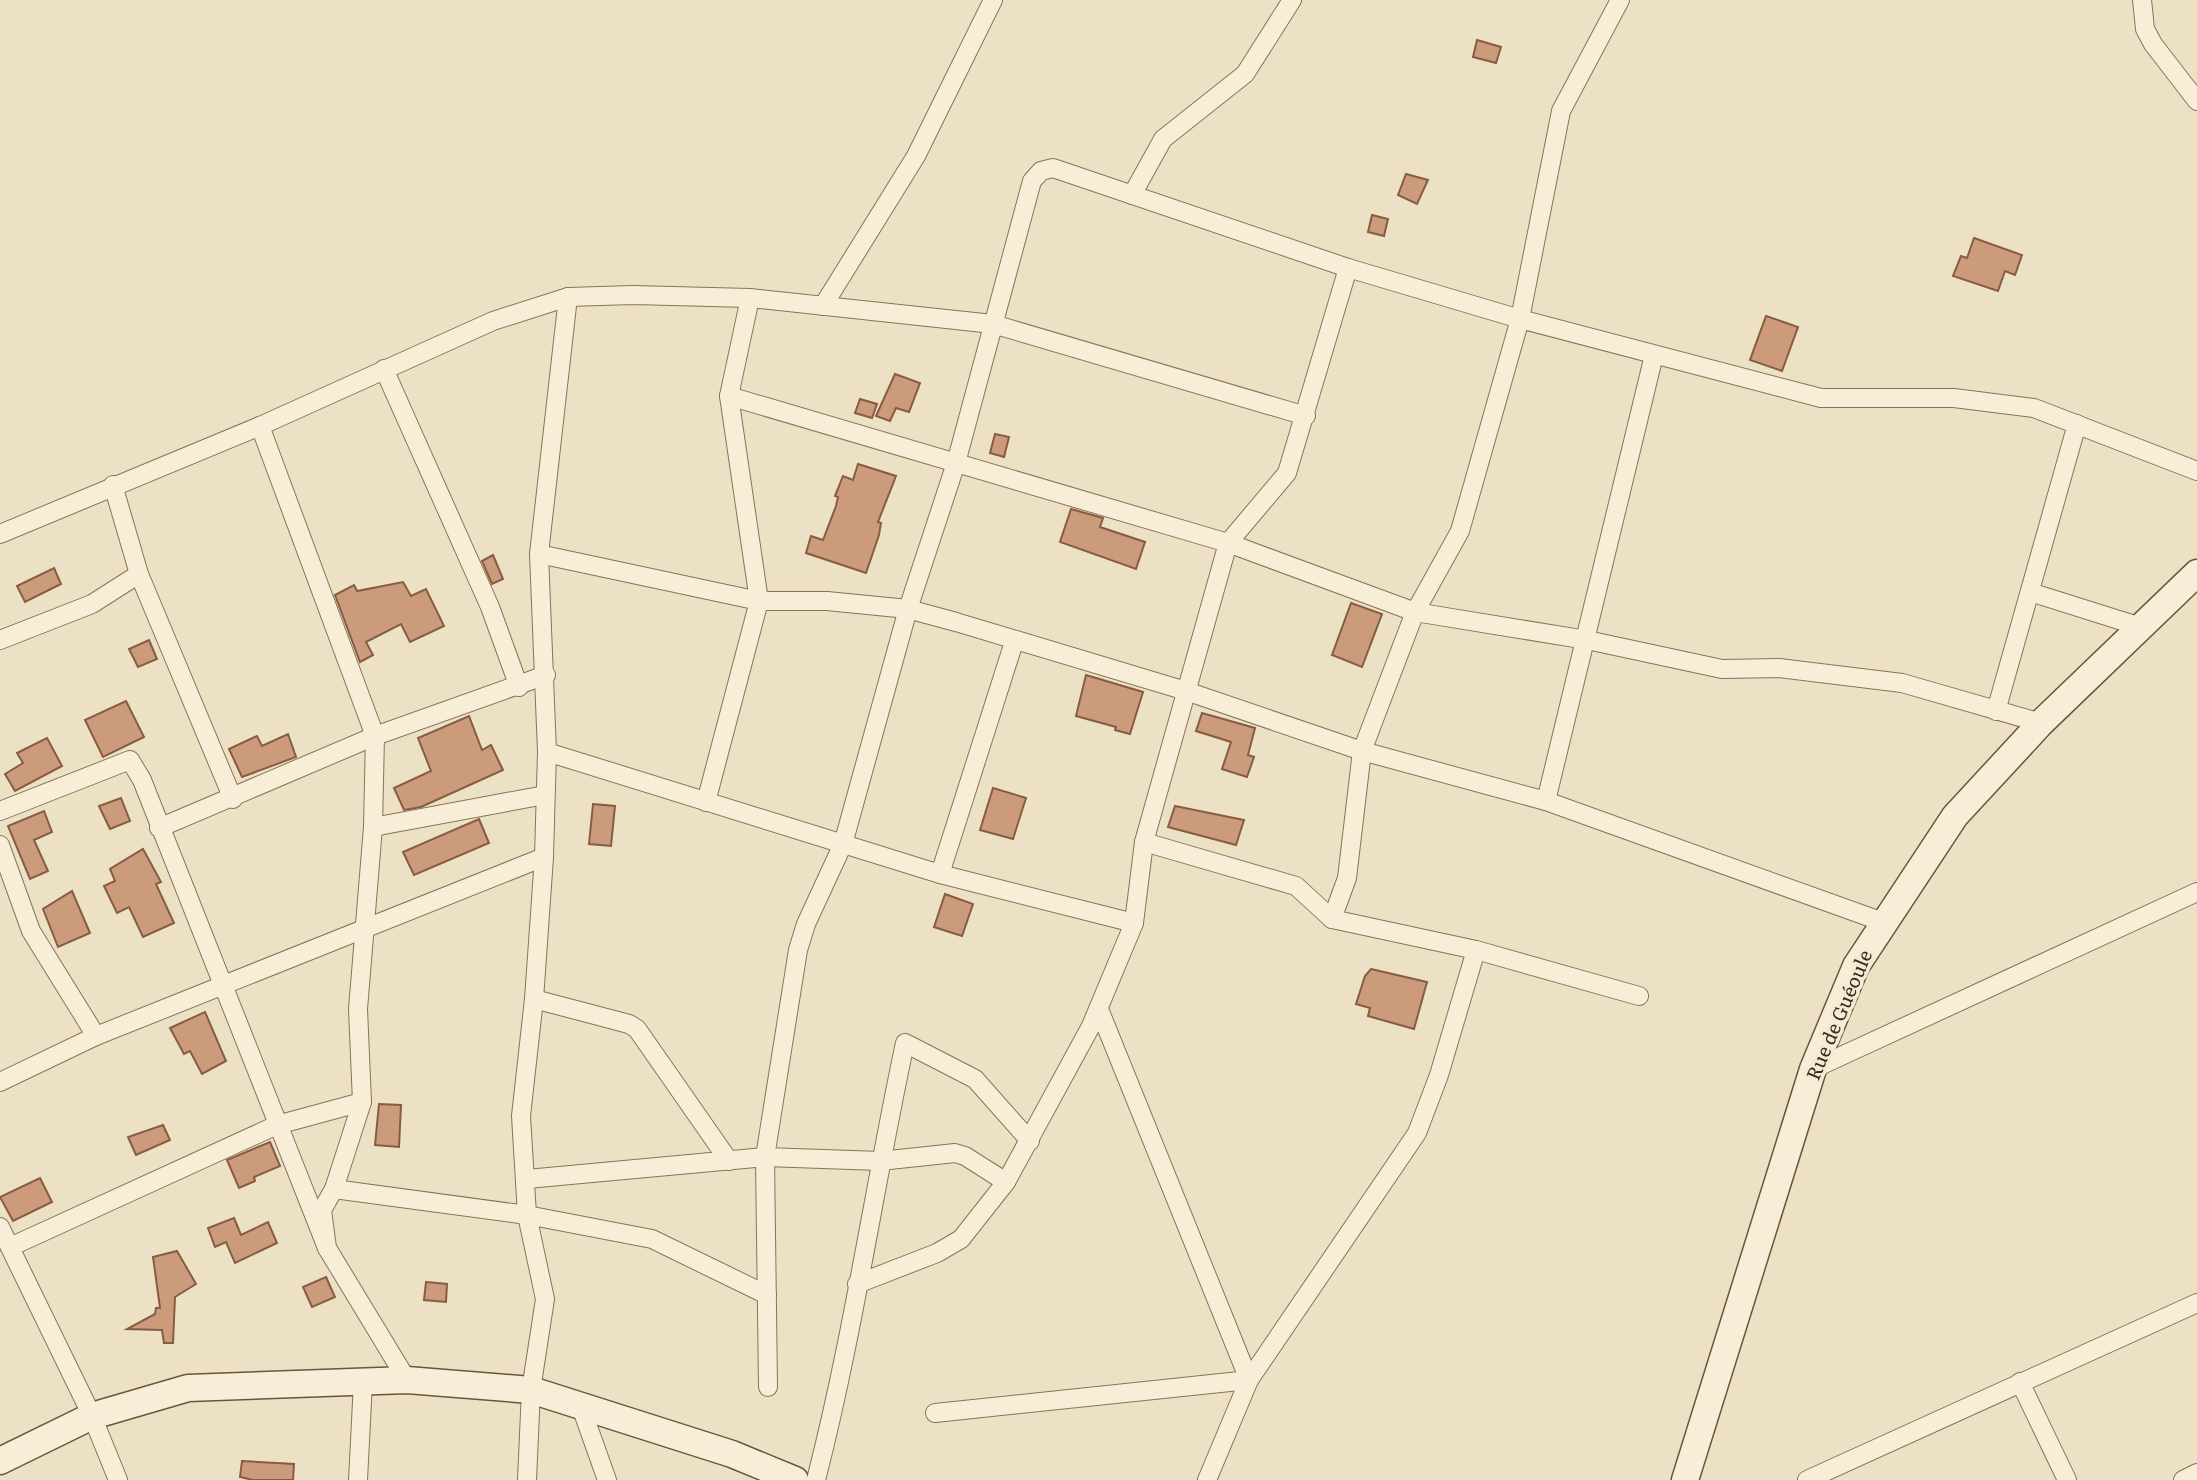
<svg xmlns="http://www.w3.org/2000/svg" width="2197" height="1480" viewBox="0 0 2197 1480" font-family="Literata,serif">
	<rect width="100%" height="100%" fill="#ede1c5"/>
	<g fill="#cb9b7c" stroke="#865c42" stroke-width="2">
		<path d="M1477,40L1501,47L1496,63L1473,57Z"/>
		<path d="M1406,174L1428,180L1417,204L1398,195Z"/>
		<path d="M1372,215L1388,219L1384,236L1368,232Z"/>
		<path d="M1974,238L2022,255L2015,275L2005,271L1998,291L1953,276L1961,256L1967,258Z"/>
		<path d="M1766,316L1798,327L1782,371L1750,360Z"/>
		<path d="M895,374L920,383L909,412L896,408L890,421L876,416Z"/>
		<path d="M860,399L877,404L872,418L855,413Z"/>
		<path d="M995,434L1009,437L1004,457L990,453Z"/>
		<path d="M858,464L896,476L878,522L881,523L879,535L866,573L806,553L811,536L823,540L836,506L838,497L835,496L843,476L853,480Z"/>
		<path d="M1071,509L1103,518L1100,527L1145,542L1136,569L1060,542Z"/>
		<path d="M493,555L503,579L492,584L482,561Z"/>
		<path d="M54,568L61,584L25,602L17,586Z"/>
		<path d="M403,582L411,596L426,589L444,626L410,642L401,624L366,642L373,655L360,662L335,595L354,585L357,591Z"/>
		<path d="M1351,603L1382,614L1362,667L1332,655Z"/>
		<path d="M149,640L157,659L138,667L129,649Z"/>
		<path d="M1086,675L1143,692L1130,734L1115,730L1116,727L1076,716Z"/>
		<path d="M126,701L144,737L103,757L85,720Z"/>
		<path d="M1202,713L1255,728L1248,755L1254,757L1247,777L1222,769L1231,742L1196,731Z"/>
		<path d="M469,716L482,750L491,745L503,770L421,807L404,810L394,788L431,771L418,738Z"/>
		<path d="M288,734L296,757L242,777L229,749L257,736L262,746Z"/>
		<path d="M47,738L62,766L15,791L5,774L23,763L17,753Z"/>
		<path d="M993,788L1026,798L1013,839L980,830Z"/>
		<path d="M121,798L130,821L110,829L99,806Z"/>
		<path d="M593,804L615,806L611,846L589,844Z"/>
		<path d="M1175,806L1244,820L1236,845L1168,827Z"/>
		<path d="M44,811L52,832L34,840L48,871L30,879L8,826Z"/>
		<path d="M479,819L489,843L414,875L403,852Z"/>
		<path d="M143,849L161,882L156,884L174,923L143,937L129,907L117,913L104,886L115,881L110,869Z"/>
		<path d="M72,891L90,933L58,947L43,909Z"/>
		<path d="M945,894L973,904L962,936L934,927Z"/>
		<path d="M1371,969L1427,982L1414,1029L1368,1016L1370,1008L1356,1004L1365,976Z"/>
		<path d="M205,1012L226,1061L202,1074L190,1051L184,1054L170,1028Z"/>
		<path d="M379,1104L401,1105L399,1147L375,1145Z"/>
		<path d="M163,1125L170,1140L136,1155L128,1137Z"/>
		<path d="M270,1142L280,1166L254,1177L255,1181L239,1188L227,1160Z"/>
		<path d="M40,1178L52,1202L13,1221L0,1197Z"/>
		<path d="M234,1218L241,1235L268,1222L277,1243L235,1263L226,1242L215,1247L208,1228Z"/>
		<path d="M177,1251L196,1284L175,1297L173,1343H164L162,1330L127,1329L155,1314L156,1308H160L153,1257Z"/>
		<path d="M326,1277L335,1297L312,1307L303,1287Z"/>
		<path d="M426,1282L447,1284L446,1302L424,1300Z"/>
		<path d="M242,1461L294,1464L293,1480H253L240,1477Z"/>
	</g>
	<g fill="none" stroke-linecap="round" stroke-linejoin="round">
		<g stroke="#88725b" stroke-width="20">
			<g id="street">
				<path d="M2142,0L2145,29L2153,44L2197,101"/>
				<path d="M1132,195L1163,139L1245,74L1292,0"/>
				<path d="M823,306L916,156L993,0"/>
				<path d="M384,369L490,607L519,687"/>
				<path d="M729,396L1228,543L1415,612L1587,640L1722,669L1779,668L1902,683L2041,723"/>
				<path d="M260,426L375,736L373,827L358,1009L362,1102L334,1189L322,1210L327,1248"/>
				<path d="M113,485L139,574L233,799"/>
				<path d="M0,534L260,426L493,321L568,297L633,295L750,298L993,324L1306,416"/>
				<path d="M539,554L759,601H827L908,609L956,622L1186,691L1362,751L1546,801L1883,922"/>
				<path d="M2030,592L2138,626"/>
				<path d="M0,640L92,604L139,574"/>
				<path d="M1996,711L2077,424"/>
				<path d="M547,752L940,874L1134,923"/>
				<path d="M1546,801L1654,355"/>
				<path d="M706,802L759,601L729,396L750,298"/>
				<path d="M0,811L130,760L142,780L327,1248L407,1380"/>
				<path d="M373,827L545,795"/>
				<path d="M159,828L375,736L546,675"/>
				<path d="M1144,842L1296,886L1332,919L1476,950L1639,996"/>
				<path d="M0,845L31,931L96,1036"/>
				<path d="M940,874L1014,642"/>
				<path d="M1332,919L1347,878L1362,751L1415,612L1460,531L1520,319L1561,111L1620,0"/>
				<path d="M534,999L629,1024L637,1029L729,1161"/>
				<path d="M1099,1009L1249,1380L1207,1480"/>
				<path d="M1813,1069L2197,892"/>
				<path d="M0,1082L96,1036L544,857"/>
				<path d="M527,1179L765,1157L880,1161L955,1153L965,1156L1006,1182"/>
				<path d="M334,1189L527,1215L652,1239L767,1295"/>
				<path d="M0,1227L92,1416L118,1480"/>
				<path d="M10,1247L277,1125L362,1102"/>
				<path d="M857,1284L937,1253L961,1239L1006,1182L1091,1026L1134,923L1144,842L1228,543L1287,473L1348,268"/>
				<path d="M2020,1382L2067,1480"/>
				<path d="M768,1387L765,1157L798,950L806,924L843,844L908,609L956,463L1032,181L1041,171L1053,168L1348,268L1520,319L1821,398H1954L2034,408L2197,471"/>
				<path d="M581,1407L607,1480"/>
				<path d="M935,1413L1249,1380L1417,1133L1439,1075L1476,950"/>
				<path d="M358,1480L363,1382"/>
				<path d="M527,1480L531,1390L545,1299L527,1215L521,1116L534,999L544,857L547,752L539,554L568,297"/>
				<path d="M816,1480C853,1336 874,1188 905,1043L975,1079L1030,1141"/>
				<path d="M1807,1480L2197,1303"/>
				<path d="M2183,1480L2197,1473"/>
			</g>
		</g>
		<g stroke="#6a543e" stroke-width="29">
			<g id="secondary">
				<path d="M0,1461L92,1416L188,1388L407,1380L531,1390L732,1454L795,1480"/>
				<path d="M1685,1480L1813,1069L1856,966L1955,816L2041,723L2197,573"/>
			</g>
		</g>
		<use href="#street" stroke="#f8eed8" stroke-width="18"/>
		<use href="#secondary" stroke="#f8eed8" stroke-width="26"/>
	</g>
	<g text-anchor="middle" stroke-width="7" stroke-linejoin="round" paint-order="stroke">
		<g font-size="19" fill="#382b1f" stroke="#f5ebd4">
			<text transform="translate(1839 1015) rotate(-67)" y="7">Rue de Guéoule</text>
		</g>
	</g>
</svg>
